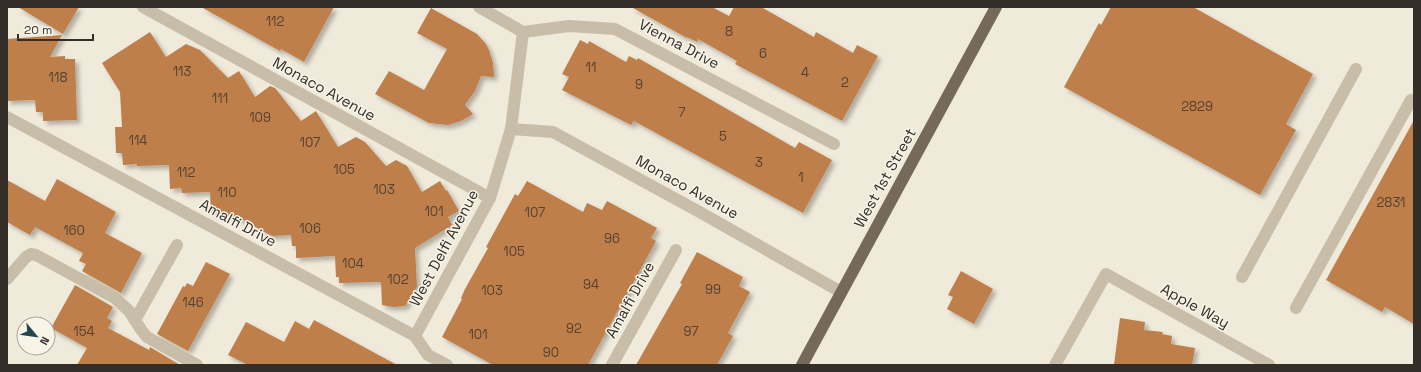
<svg xmlns="http://www.w3.org/2000/svg" width="1421" height="372" viewBox="0 0 1421 372" font-family="'Space Grotesk',sans-serif">
	<defs>
		<filter id="shadow"><feDropShadow dx="3.5" dy="3.5" stdDeviation="2" flood-color="#0004"/></filter>
	</defs>
	<rect width="100%" height="100%" fill="#f0eadb"/>
	<g fill="#be7f4b" filter="url(#shadow)">
		<path d="M18,7H79L63,34Z"/>
		<path d="M201,7H334L304,62L281,49L280,51Z"/>
		<path d="M631,7H712L729,16L734,7H761L814,37L816,32L853,53L857,45L878,56L842,121L735,64L737,61L698,39L697,42L687,37V38Z"/>
		<path d="M1111,7H1193L1313,74L1286,124L1296,130L1260,195L1064,87L1099,23L1101,25Z"/>
		<path d="M431,8L477,34L486,44L489,50L493,63L494,77L481,76L475,91L465,105L473,114L461,121L448,125L429,123L375,94L389,71L424,90L447,49L417,33Z"/>
		<path d="M150,32L166,57L186,44L200,50L228,78L239,71L255,97L270,86L275,88L301,121L316,111L338,147L356,137L365,142L386,166L396,160L407,166L422,192L440,181L446,191L447,190L459,211L448,217L452,225L415,248L417,287L405,306L393,307L382,305L381,282L339,283V277H336L335,256L296,258V246H292L291,235L272,236L252,225V222L211,213L210,192L182,193L181,188L170,189L169,165L137,166V164L123,165L122,153H116L115,127H122L120,92L102,63Z"/>
		<path d="M62,35L50,57L65,56V59H75L77,120L43,121V112H36L35,100L7,101V39Z"/>
		<path d="M580,40L588,44L589,41L626,62L629,56L637,60L638,58L795,148L799,142L832,160L803,213L634,121L631,125L562,90L569,77L562,74Z"/>
		<path d="M1414,120V324L1385,307L1382,312L1326,280Z"/>
		<path d="M57,179L116,212L105,233L142,253L121,293L82,271L86,264L79,261L83,253L35,227L30,235L7,222V180L45,201Z"/>
		<path d="M527,181L583,212L587,203L602,210L607,201L657,228L651,238L656,241L588,365H493L442,337L462,299L461,298L465,289L488,248L486,247L515,194L518,196Z"/>
		<path d="M697,252L743,277L739,286L750,292L728,333L733,336L717,365H636L682,284L680,283Z"/>
		<path d="M206,262L230,274L188,351L157,334L183,286L185,287L187,283L193,286Z"/>
		<path d="M961,271L993,289L974,324L947,309L953,297L948,295Z"/>
		<path d="M75,285L113,307L107,318L112,321L108,328L149,350L150,347L180,365H77L87,348L51,328Z"/>
		<path d="M1120,318L1145,322L1144,330L1163,332L1162,334L1172,336L1171,344L1195,348L1192,365H1114Z"/>
		<path d="M314,320L397,365H248L228,355L246,322L284,342L295,321L309,329Z"/>
	</g>
	<g fill="none" stroke-linecap="round" stroke-linejoin="round">
		<g stroke="#c7bda8" stroke-width="12">
			<path d="M143,7L490,198"/>
			<path d="M479,7L523,32L569,26L615,29L834,144"/>
			<path d="M7,117L415,336L428,355L447,365"/>
			<path d="M511,129L553,132L696,210L841,292"/>
			<path d="M1242,277L1356,69"/>
			<path d="M7,279L26,257L31,254L36,255L115,298L129,311L142,331L147,337L197,365"/>
			<path d="M1296,308L1411,100"/>
			<path d="M135,320L177,245"/>
			<path d="M415,336L490,198L511,129L523,32"/>
			<path d="M612,365L676,250"/>
			<path d="M1055,365L1106,274L1269,365"/>
		</g>
		<path stroke="#75695a" stroke-width="12" d="M802,365L996,7"/>
	</g>
	<g text-anchor="middle" stroke-width="3" stroke-linejoin="round" paint-order="stroke">
		<g font-size="13" fill="#564231">
			<text x="275" y="26">112</text>
			<text x="729" y="36">8</text>
			<text x="763" y="58">6</text>
			<text x="591" y="72">11</text>
			<text x="182" y="76">113</text>
			<text x="805" y="77">4</text>
			<text x="58" y="82">118</text>
			<text x="845" y="87">2</text>
			<text x="639" y="89">9</text>
			<text x="220" y="103">111</text>
			<text x="1197" y="111">2829</text>
			<text x="682" y="117">7</text>
			<text x="260" y="122">109</text>
			<text x="723" y="141">5</text>
			<text x="138" y="145">114</text>
			<text x="310" y="147">107</text>
			<text x="759" y="167">3</text>
			<text x="344" y="174">105</text>
			<text x="186" y="177">112</text>
			<text x="801" y="182">1</text>
			<text x="384" y="194">103</text>
			<text x="227" y="197">110</text>
			<text x="1391" y="207">2831</text>
			<text x="434" y="216">101</text>
			<text x="535" y="217">107</text>
			<text x="310" y="233">106</text>
			<text x="74" y="235">160</text>
			<text x="612" y="243">96</text>
			<text x="514" y="256">105</text>
			<text x="353" y="268">104</text>
			<text x="398" y="284">102</text>
			<text x="591" y="289">94</text>
			<text x="713" y="294">99</text>
			<text x="492" y="295">103</text>
			<text x="193" y="307">146</text>
			<text x="574" y="333">92</text>
			<text x="84" y="336">154</text>
			<text x="691" y="336">97</text>
			<text x="478" y="339">101</text>
			<text x="551" y="357">90</text>
		</g>
		<g font-size="15" fill="#342e28" stroke="#f8f4e7">
			<text transform="translate(679 44) rotate(28)" y="5">Vienna Drive</text>
			<text transform="translate(324 89) rotate(29)" y="5">Monaco Avenue</text>
			<text transform="translate(885 178) rotate(-61)" y="5">West 1st Street</text>
			<text transform="translate(687 187) rotate(29)" y="5">Monaco Avenue</text>
			<text transform="translate(238 223) rotate(28)" y="5">Amalfi Drive</text>
			<text transform="translate(444 248) rotate(-62)" y="5">West Delfi Avenue</text>
			<text transform="translate(630 300) rotate(-61)" y="5">Amalfi Drive</text>
			<text transform="translate(1195 306) rotate(29)" y="5">Apple Way</text>
		</g>
	</g>
	<rect width="1421" height="372" fill="none" stroke="#342e28" stroke-width="16"/>
	<g transform="translate(36 336) rotate(119)"><circle r="19" fill="#f8f4e7" stroke="#aaa59b"/>
	<path d="M0-3L7 15L0 10L-7 15Z" fill="#204553"/>
	<text y="-6" font-size="11" font-weight="bold" text-anchor="middle" fill="#342e28">N</text>
	</g>
	<path d="M18 34v6h75v-6" fill="none" stroke="#342e28" stroke-width="2"/>
	<text x="24" y="34" font-size="12" fill="#342e28" stroke="#f8f4e7" stroke-width="3" paint-order="stroke">20 m</text>
</svg>
